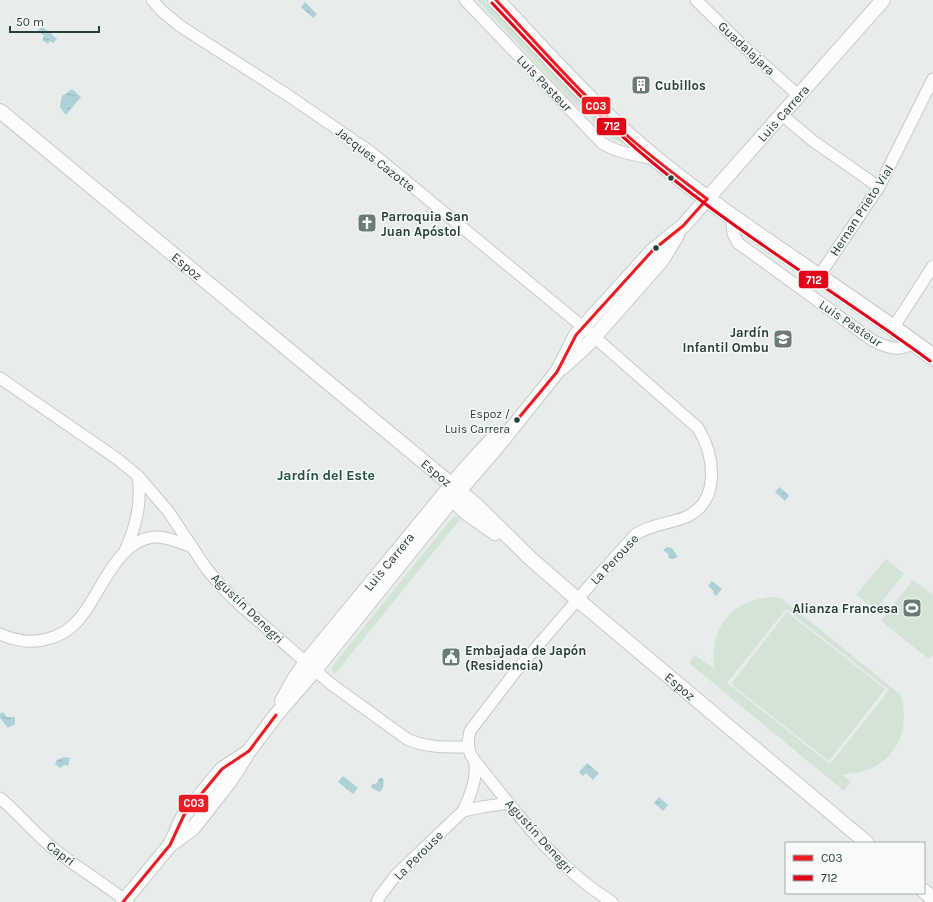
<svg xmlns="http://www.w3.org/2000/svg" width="933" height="902" viewBox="0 0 933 902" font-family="Karla,sans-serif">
	<defs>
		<pattern id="water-ripples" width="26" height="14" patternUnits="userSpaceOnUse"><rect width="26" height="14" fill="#add1d6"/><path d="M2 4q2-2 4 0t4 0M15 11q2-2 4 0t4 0" fill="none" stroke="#95b4b8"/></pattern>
	</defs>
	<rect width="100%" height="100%" fill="#e8ecea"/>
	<g fill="#d3e4d7" fill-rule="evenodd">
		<path d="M477,0H484L624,143L612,139L570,99Z"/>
		<path d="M456,516L462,517L334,675L332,669L334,664L452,518Z"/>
		<path d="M886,559L904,574L875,610L856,595Z"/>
		<path d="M913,580L933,595V655L929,659L881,621Z"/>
		<path d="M772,597L781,598L896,691L900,693C910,723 901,755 870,769C861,773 851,773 842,775L851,782L844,791L689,663L695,655L714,669C710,629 729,600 772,597ZM786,609L889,690L830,764L727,683Z"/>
		<path d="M787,612L885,689L829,761L731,684Z"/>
	</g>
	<g fill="url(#water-ripples)">
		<path d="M305,2L317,14L313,18L301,7Z"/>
		<path d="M42,26L57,39L53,43L50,41L48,44L42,40L44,36L38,31Z"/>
		<path d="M72,89L81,97L66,115L60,107L62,96Z"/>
		<path d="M780,487L789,496L785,501L775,492Z"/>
		<path d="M667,547L672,548L678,557L673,559L669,558L668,554L663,550Z"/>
		<path d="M712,581L722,589L716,596L713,593L714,591L708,586Z"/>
		<path d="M3,712L7,717H15V724L8,728L0,718V714Z"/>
		<path d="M64,757L70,758L68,766L64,765L60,768L55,764L57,760Z"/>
		<path d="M587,763L599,773L593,780L586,773L583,776L579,772Z"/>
		<path d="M343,776L358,788L353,794L338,782Z"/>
		<path d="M379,778H383C384,782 384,790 379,792L371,787V785L377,783Z"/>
		<path d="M659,797L668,805L663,811L654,803Z"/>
	</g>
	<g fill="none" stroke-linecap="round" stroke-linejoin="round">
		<g stroke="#c5c9c7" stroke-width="13">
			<g id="minor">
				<path d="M152,0L162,11L180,26L289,96L372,153L583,327L698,428C715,456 721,501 686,517C669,524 652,524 636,534L590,585L516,671L470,731C468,739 467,747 471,755C473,758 475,760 475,764C477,780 470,797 463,811L396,875L380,896L377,902"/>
				<path d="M465,0L602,143C618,153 636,155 654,159"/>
				<path d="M696,0L740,43L799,96"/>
				<path d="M782,115L813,141L879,187"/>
				<path d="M731,215L733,233L738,243L872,340C887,348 899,352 914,343"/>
				<path d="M819,276L879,187L933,79"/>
				<path d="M893,328L933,266"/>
				<path d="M0,378L116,458L138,476L168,511L206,568L221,586L239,604L331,684L407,739C426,748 447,747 468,747"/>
				<path d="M125,551C136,526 142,503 138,476"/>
				<path d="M0,634C16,641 31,644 47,639C60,636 72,628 80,618C101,593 117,540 154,537C167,536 181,543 192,547"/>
				<path d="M475,761C516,812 555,867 612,902"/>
				<path d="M0,798C19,814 35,834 54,849C77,868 104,883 127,902"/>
				<path d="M463,811L482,807L509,803"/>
			</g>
		</g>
		<g stroke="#c5c9c7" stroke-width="16">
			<g id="tertiary">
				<path id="s1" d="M0,111L476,505L531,559L578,600L867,843"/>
				<path d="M563,367L587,345L662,260L677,235"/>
				<path d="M443,499L454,501L468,514L495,533"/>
				<path id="s2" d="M282,701L294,679L306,662L464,470L497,434"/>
				<path id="s3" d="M170,845L193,828L230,781L249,751L276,715L315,670L459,491L497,447L557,372L576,335L653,250L683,226L883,0"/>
				<path d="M924,891L933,899"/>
				<path d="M123,902L170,845L184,815L222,769L245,754"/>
			</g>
		</g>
		<g stroke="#c4cac7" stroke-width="18">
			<path id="secondary" d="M496,0C548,55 598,112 657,160C744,231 843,289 933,357"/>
		</g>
		<use href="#minor" stroke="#fcfcfc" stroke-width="11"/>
		<use href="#tertiary" stroke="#fcfcfc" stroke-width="14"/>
		<use href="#secondary" stroke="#fcfcfc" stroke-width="16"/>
		<g stroke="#f7faf8" stroke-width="6">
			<g id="bus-1">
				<path d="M496,0C540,47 582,95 630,138C655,160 681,179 707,199"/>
				<path d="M517,420L557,372L576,335L653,250L683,226L707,199"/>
				<path d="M123,902L170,845L184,815L222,769L249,751L276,715"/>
			</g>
		</g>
		<g stroke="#f7faf8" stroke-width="6">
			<path id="bus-2" d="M492,3C544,58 595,115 653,163C740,235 839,294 930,361"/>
		</g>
		<use href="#bus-1" stroke="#ed1c24" stroke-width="3"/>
		<use href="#bus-2" stroke="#e2001a" stroke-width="3"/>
	</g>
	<defs>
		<g id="building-square" transform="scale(1)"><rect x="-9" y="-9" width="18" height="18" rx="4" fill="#6b7c76" stroke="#f7faf8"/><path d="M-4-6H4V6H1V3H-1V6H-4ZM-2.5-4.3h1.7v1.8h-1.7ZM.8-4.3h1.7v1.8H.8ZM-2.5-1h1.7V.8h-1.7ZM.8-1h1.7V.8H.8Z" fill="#fff"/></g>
		<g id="church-square" transform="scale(1)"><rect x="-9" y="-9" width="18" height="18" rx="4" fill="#6b7c76" stroke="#f7faf8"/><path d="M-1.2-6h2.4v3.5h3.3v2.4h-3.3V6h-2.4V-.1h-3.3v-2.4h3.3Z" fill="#fff"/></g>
		<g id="school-square" transform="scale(1)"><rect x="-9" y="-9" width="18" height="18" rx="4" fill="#6b7c76" stroke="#f7faf8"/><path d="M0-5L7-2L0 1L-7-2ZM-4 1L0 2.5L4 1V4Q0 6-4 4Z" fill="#fff"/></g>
		<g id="stadium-square" transform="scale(1)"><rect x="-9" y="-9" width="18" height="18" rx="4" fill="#6b7c76" stroke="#f7faf8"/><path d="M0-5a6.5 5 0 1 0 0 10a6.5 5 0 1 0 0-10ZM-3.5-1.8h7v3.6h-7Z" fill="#fff"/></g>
		<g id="civic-square" transform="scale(1)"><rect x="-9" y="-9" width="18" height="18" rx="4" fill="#6b7c76" stroke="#f7faf8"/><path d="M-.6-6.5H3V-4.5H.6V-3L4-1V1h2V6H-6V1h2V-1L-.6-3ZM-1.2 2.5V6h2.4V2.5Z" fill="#fff"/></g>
	</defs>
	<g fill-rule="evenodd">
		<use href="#building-square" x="641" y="85"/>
		<use href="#church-square" x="367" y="223"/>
		<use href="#school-square" x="783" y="339"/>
		<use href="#stadium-square" x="912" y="608"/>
		<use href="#civic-square" x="451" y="657"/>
	</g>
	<g fill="#273f37" stroke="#f7faf8" stroke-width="1.5">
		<circle cx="671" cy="178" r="3.5"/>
		<circle cx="656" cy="248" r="3.5"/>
		<circle cx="517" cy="420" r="3.5"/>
	</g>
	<g text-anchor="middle" stroke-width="3" stroke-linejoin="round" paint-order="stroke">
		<g font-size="12" fill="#273f37" stroke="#f7faf8" text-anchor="end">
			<text x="510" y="418">Espoz /<tspan x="510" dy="15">Luis Carrera</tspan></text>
		</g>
		<g font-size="13" fill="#273f37" stroke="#f7faf8">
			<text transform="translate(747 48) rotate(43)" y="5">Guadalajara</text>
			<text transform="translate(545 83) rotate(46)" y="5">Luis Pasteur</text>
			<text dy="5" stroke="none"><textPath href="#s3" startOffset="958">Luis Carrera</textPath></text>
			<text transform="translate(376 159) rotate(38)" y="5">Jacques Cazotte</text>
			<text transform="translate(861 210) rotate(-57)" y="5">Hernan Prieto Vial</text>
			<text dy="5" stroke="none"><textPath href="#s1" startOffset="243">Espoz</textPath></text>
			<text transform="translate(851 323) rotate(34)" y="5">Luis Pasteur</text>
			<text dy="5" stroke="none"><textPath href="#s1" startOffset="567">Espoz</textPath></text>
			<text transform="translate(614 559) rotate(-47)" y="5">La Perouse</text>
			<text dy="5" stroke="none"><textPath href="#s2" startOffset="176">Luis Carrera</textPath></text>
			<text transform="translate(248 608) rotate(44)" y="5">Agustín Denegri</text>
			<text dy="5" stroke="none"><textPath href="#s1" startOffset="891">Espoz</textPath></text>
			<text transform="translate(540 836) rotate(48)" y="5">Agustín Denegri</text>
			<text transform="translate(61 853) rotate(37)" y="5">Capri</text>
			<text transform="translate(418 855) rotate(-45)" y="5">La Perouse</text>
		</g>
		<g font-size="13" font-weight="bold" fill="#273f37" stroke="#f7faf8" text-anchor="start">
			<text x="655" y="90">Cubillos</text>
			<text x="381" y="221">Parroquia San<tspan x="381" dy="15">Juan Apóstol</tspan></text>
			<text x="769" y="337" text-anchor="end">Jardín<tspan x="769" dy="15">Infantil Ombu</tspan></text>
			<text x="898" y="613" text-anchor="end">Alianza Francesa</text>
			<text x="465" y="655">Embajada de Japón<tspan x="465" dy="15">(Residencia)</tspan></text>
		</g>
		<g font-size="14" font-weight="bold" fill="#244f44" stroke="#f7faf8">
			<text x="326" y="480">Jardín del Este</text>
		</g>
	</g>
	<g stroke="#f7faf8" stroke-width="1.5">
		<rect x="581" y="96" width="30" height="19" rx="4" fill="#ed1c24"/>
		<rect x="596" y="117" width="31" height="19" rx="4" fill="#e2001a"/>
		<rect x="798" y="270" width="31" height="19" rx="4" fill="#e2001a"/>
		<rect x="178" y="794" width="31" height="19" rx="4" fill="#ed1c24"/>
	</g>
	<g font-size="11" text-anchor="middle" font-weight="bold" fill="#fff">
		<text x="596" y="110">C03</text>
		<text x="612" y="130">712</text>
		<text x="814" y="284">712</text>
		<text x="194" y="807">C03</text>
	</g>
	<rect x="785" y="842" width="140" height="52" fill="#f7faf8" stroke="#a4afab"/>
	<rect x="793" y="855" width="20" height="6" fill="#ed1c24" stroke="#a4afab"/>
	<text x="821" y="862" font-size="12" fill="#273f37">C03</text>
	<rect x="793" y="875" width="20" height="6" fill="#e2001a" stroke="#a4afab"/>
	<text x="821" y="882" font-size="12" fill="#273f37">712</text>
	<path d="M10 26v6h89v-6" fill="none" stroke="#273f37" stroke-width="2"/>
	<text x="16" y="26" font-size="12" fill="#273f37" stroke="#f7faf8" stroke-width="3" paint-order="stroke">50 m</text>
</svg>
